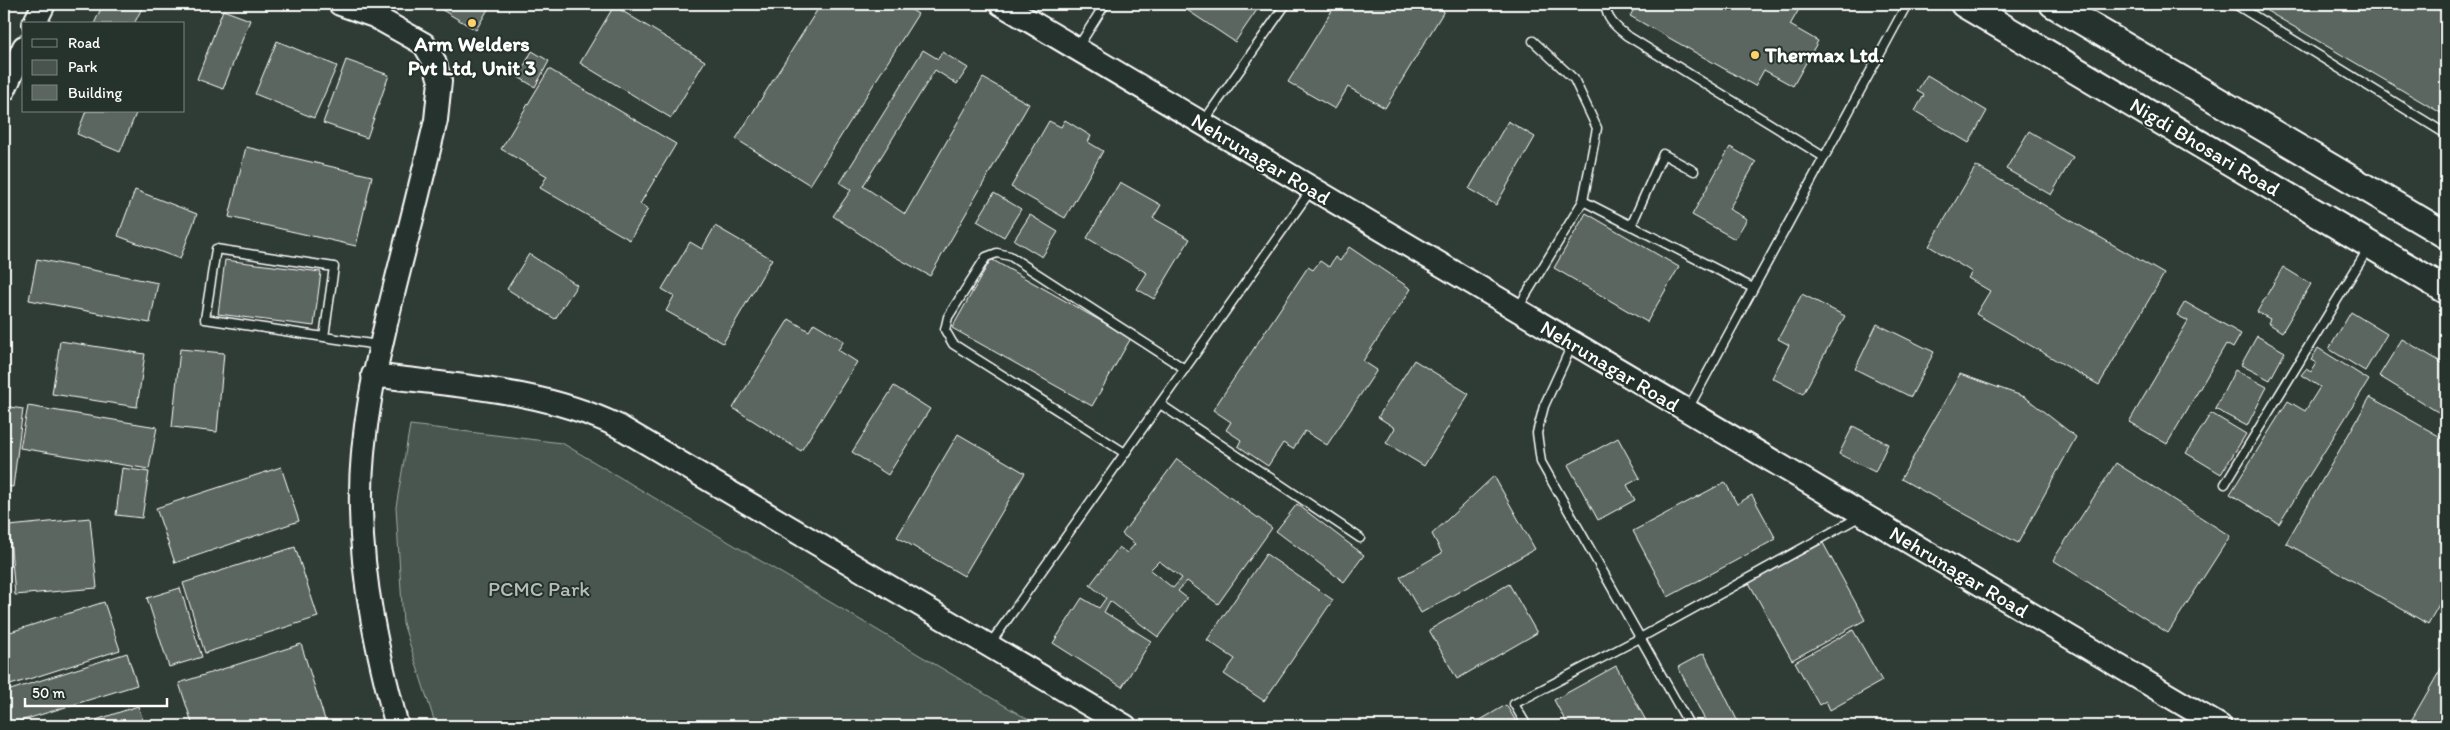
<svg xmlns="http://www.w3.org/2000/svg" width="2450" height="730" viewBox="0 0 2450 730" font-family="Itim,sans-serif">
	<rect width="100%" height="100%" fill="#2f3b35"/>
	<filter id="ink" filterUnits="userSpaceOnUse"><feTurbulence type="fractalNoise" baseFrequency=".02" numOctaves="2"/><feDisplacementMap in="SourceGraphic" scale="10" xChannelSelector="R" yChannelSelector="G"/><feConvolveMatrix kernelMatrix="1 2 1 2 8 2 1 2 1" color-interpolation-filters="sRGB"/></filter>
	<g filter="url(#ink)">
		<path fill="#4a544f" stroke="#a4aaa7" d="M410,425L562,443L1039,726H436L403,623L396,507Z"/>
		<g fill="#5b6661" stroke="#fff" fill-rule="evenodd">
			<path d="M103,4H144L134,24H94Z"/>
			<path d="M432,4H491L476,30Z"/>
			<path d="M821,4H902L918,14L810,185L736,139Z"/>
			<path d="M1178,4H1261L1235,42Z"/>
			<path d="M1336,4H1431L1444,11L1385,108L1348,87L1335,109L1288,82Z"/>
			<path d="M1637,4H1802L1790,25L1818,41L1793,86L1764,70L1755,86L1630,16Z"/>
			<path d="M2255,4H2446V116Z"/>
			<path d="M614,6L705,61L671,118L580,63Z"/>
			<path d="M223,10L250,20L223,89L197,79Z"/>
			<path d="M277,41L337,66L314,118L255,94Z"/>
			<path d="M923,50L938,59L942,52L968,68L957,84L935,70L863,186L905,214L983,78L1029,104L930,276L890,254L833,216L851,190L840,183Z"/>
			<path d="M532,51L549,61L535,87L518,77Z"/>
			<path d="M346,60L389,75L367,138L323,123Z"/>
			<path d="M549,69L676,144L640,204L648,209L630,240L540,188L547,176L501,149Z"/>
			<path d="M1927,75L1987,111L1969,143L1915,111L1924,95L1917,91Z"/>
			<path d="M86,111H137L120,152L77,134Z"/>
			<path d="M1065,120L1091,136L1088,142L1103,151L1065,218L1011,187L1049,121L1061,127Z"/>
			<path d="M1508,121L1535,137L1496,205L1469,189Z"/>
			<path d="M2029,131L2073,157L2051,195L2006,169Z"/>
			<path d="M246,147L372,176L356,246L229,217Z"/>
			<path d="M1730,147L1756,162L1729,209L1747,219L1735,239L1692,215Z"/>
			<path d="M1976,166L2164,274L2099,385L1976,314L1990,291L1968,278L1972,272L1929,246Z"/>
			<path d="M1120,182L1161,205L1153,218L1190,239L1154,299L1137,289L1147,273L1087,238Z"/>
			<path d="M135,190L197,214L180,259L118,236Z"/>
			<path d="M994,193L1021,209L1004,237L977,221Z"/>
			<path d="M1586,213L1679,267L1647,322L1554,268Z"/>
			<path d="M1030,215L1058,232L1042,257L1014,240Z"/>
			<path d="M715,226L772,259L723,343L666,311L674,296L662,289L690,242L702,249Z"/>
			<path d="M1349,247L1411,289L1363,361L1377,370L1327,445L1305,431L1293,449L1283,443L1268,466L1238,446L1241,440L1226,430L1231,422L1213,410L1308,267L1313,270L1320,261L1329,267L1335,257L1340,261Z"/>
			<path d="M529,254L577,285L555,319L507,289Z"/>
			<path d="M37,259L158,283L150,323L29,300Z"/>
			<path d="M991,259L1131,338L1092,406L952,328Z"/>
			<path d="M225,260L321,272L314,326L218,314Z"/>
			<path d="M2283,267L2311,284L2282,332L2268,323L2270,319L2257,312Z"/>
			<path d="M1802,294L1845,316L1803,394L1772,378L1789,345L1778,339Z"/>
			<path d="M2185,302L2241,334L2233,348L2226,344L2167,444L2129,422L2188,321L2177,315Z"/>
			<path d="M2351,312L2387,334L2365,371L2329,349Z"/>
			<path d="M789,319L809,331L814,323L844,341L838,350L857,362L801,451L733,408Z"/>
			<path d="M1877,324L1934,352L1911,397L1855,369Z"/>
			<path d="M2257,336L2285,352L2270,380L2241,365Z"/>
			<path d="M2402,339L2446,365V417L2379,376Z"/>
			<path d="M60,341L145,354L137,407L52,394Z"/>
			<path d="M2318,348L2369,380L2279,524L2230,494L2288,401L2305,411L2320,387L2301,375L2306,369L2311,372L2316,363L2311,360Z"/>
			<path d="M180,349L224,353L217,432L172,427Z"/>
			<path d="M1414,360L1469,394L1424,466L1386,443L1395,428L1378,417Z"/>
			<path d="M2235,370L2267,387L2247,426L2215,409Z"/>
			<path d="M1960,374L2025,397L2076,437L2018,543L1901,479Z"/>
			<path d="M894,386L930,409L888,475L852,452Z"/>
			<path d="M2370,397L2446,440V592L2428,624L2286,543Z"/>
			<path d="M4,406L23,409L13,487L4,486Z"/>
			<path d="M28,406L157,427L149,469L20,448Z"/>
			<path d="M2211,413L2246,434L2221,474L2186,453Z"/>
			<path d="M1853,426L1888,444L1875,472L1839,454Z"/>
			<path d="M958,434L1025,473L964,576L897,537Z"/>
			<path d="M1618,438L1640,478L1627,485L1635,500L1598,520L1568,465Z"/>
			<path d="M1177,459L1272,528L1218,604L1187,581L1178,591L1187,598L1158,637L1110,601L1104,612L1151,641L1122,687L1053,643L1082,598L1099,608L1106,598L1090,585L1119,547L1127,553L1135,544L1122,534ZM1159,561L1182,578L1173,588L1150,570Z"/>
			<path d="M2116,463L2230,536L2168,633L2053,560Z"/>
			<path d="M281,467L299,521L175,563L156,508Z"/>
			<path d="M122,468L149,472L142,518L116,515Z"/>
			<path d="M1494,476L1535,549L1421,613L1400,577L1442,553L1432,534Z"/>
			<path d="M1725,482L1737,504L1752,495L1776,539L1668,597L1633,531Z"/>
			<path d="M1297,504L1364,555L1344,582L1276,531Z"/>
			<path d="M90,518L97,588L15,595L9,526Z"/>
			<path d="M1823,543L1865,620L1792,660L1749,583Z"/>
			<path d="M295,547L318,617L205,653L183,583Z"/>
			<path d="M1266,554L1333,600L1264,701L1224,674L1235,659L1207,640Z"/>
			<path d="M1509,584L1537,633L1457,679L1429,630Z"/>
			<path d="M180,588L202,657L169,667L147,598Z"/>
			<path d="M104,602L120,650L4,687V634Z"/>
			<path d="M1853,630L1882,681L1830,710L1826,701L1819,705L1795,662Z"/>
			<path d="M301,644L327,726H193L179,683Z"/>
			<path d="M127,653L137,685L4,726V692Z"/>
			<path d="M1704,653L1740,726H1708L1678,667Z"/>
			<path d="M2446,660V726H2408Z"/>
			<path d="M1616,666L1649,726H1568L1554,700Z"/>
			<path d="M1506,705L1519,726H1470Z"/>
			<path d="M138,706L145,726H78Z"/>
		</g>
		<g fill="none" stroke-linecap="round" stroke-linejoin="round">
			<g stroke="#fff" stroke-width="11">
				<g id="lane">
					<path d="M1606,4C1605,18 1616,27 1626,35L1824,157"/>
					<path d="M2235,4L2446,134"/>
					<path d="M1078,47L1105,4"/>
					<path d="M1204,121L1286,4"/>
					<path d="M1583,201L1753,288"/>
					<path d="M1631,226L1663,154L1694,171"/>
					<path d="M1518,308L1583,201L1597,128L1574,79L1533,41"/>
					<path d="M324,337L334,267L216,249L205,319L324,337L378,345"/>
					<path d="M1572,345L1544,406L1537,433L1541,462L1690,726"/>
					<path d="M1160,404L1360,538"/>
					<path d="M1688,409L1907,4"/>
					<path d="M1125,453L953,344L945,330L948,317L986,257L997,253L1010,256L1185,369"/>
					<path d="M2225,484L2368,249"/>
					<path d="M990,644L1311,190"/>
					<path d="M1527,726L1514,704L1640,638L1861,516"/>
				</g>
			</g>
			<g stroke="#fff" stroke-width="26">
				<g id="secondary">
					<path d="M340,4L374,16L424,44L434,61L440,81L436,120C423,175 409,231 395,286C377,359 359,433 361,510C362,583 378,655 397,726"/>
					<path d="M1001,4L2220,726"/>
					<path d="M34,24L44,4"/>
					<path d="M4,90L24,47"/>
					<path d="M373,375C456,386 541,389 618,426L1125,726"/>
				</g>
			</g>
			<g stroke="#fff" stroke-width="30">
				<g id="primary">
					<path d="M1964,4L2446,290"/>
					<path d="M2053,4L2446,235"/>
				</g>
			</g>
			<use href="#lane" stroke="#26332d" stroke-width="8"/>
			<use href="#secondary" stroke="#26332d" stroke-width="22"/>
			<use href="#primary" stroke="#26332d" stroke-width="26"/>
		</g>
	</g>
	<g fill="#ffd166" stroke="#26332d" stroke-width="2">
		<circle cx="472" cy="23" r="5"/>
		<circle cx="1755" cy="55" r="5"/>
	</g>
	<g text-anchor="middle" stroke-width="4" stroke-linejoin="round" paint-order="stroke">
		<g font-size="21" font-weight="bold" fill="#fff" stroke="#26332d">
			<text x="472" y="51">Arm Welders<tspan x="472" dy="24">Pvt Ltd, Unit 3</tspan></text>
			<text x="1765" y="62" text-anchor="start">Thermax Ltd.</text>
		</g>
		<g font-size="21" fill="#fff" stroke="#26332d">
			<text transform="translate(2205 147) rotate(31)" y="7">Nigdi Bhosari Road</text>
			<text transform="translate(1261 159) rotate(31)" y="7">Nehrunagar Road</text>
			<text transform="translate(1610 366) rotate(31)" y="7">Nehrunagar Road</text>
			<text transform="translate(1959 572) rotate(31)" y="7">Nehrunagar Road</text>
		</g>
		<g font-size="21" fill="#b7bbb9" stroke="#26332d">
			<text x="539" y="596">PCMC Park</text>
		</g>
	</g>
	<rect width="2450" height="730" fill="none" stroke="#26332d" stroke-width="20"/>
	<rect x="10" y="10" width="2430" height="710" fill="none" stroke="#fff" stroke-width="2" filter="url(#ink)"/>
	<rect x="22" y="22" width="162" height="90" fill="#26332d" stroke="#7d8581"/>
	<rect x="32" y="39" width="25" height="8" fill="#26332d" stroke="#7d8581"/>
	<text x="68" y="48" font-size="15" fill="#ffffff">Road</text>
	<rect x="32" y="60" width="25" height="15" fill="#4a544f" stroke="#7d8581"/>
	<text x="68" y="72" font-size="15" fill="#ffffff">Park</text>
	<rect x="32" y="85" width="25" height="15" fill="#5b6661" stroke="#7d8581"/>
	<text x="68" y="98" font-size="15" fill="#ffffff">Building</text>
	<path d="M25 698v8h142v-8" fill="none" stroke="#ffffff" stroke-width="2.5"/>
	<text x="32" y="698" font-size="15" fill="#ffffff" stroke="#26332d" stroke-width="4" paint-order="stroke">50 m</text>
</svg>
